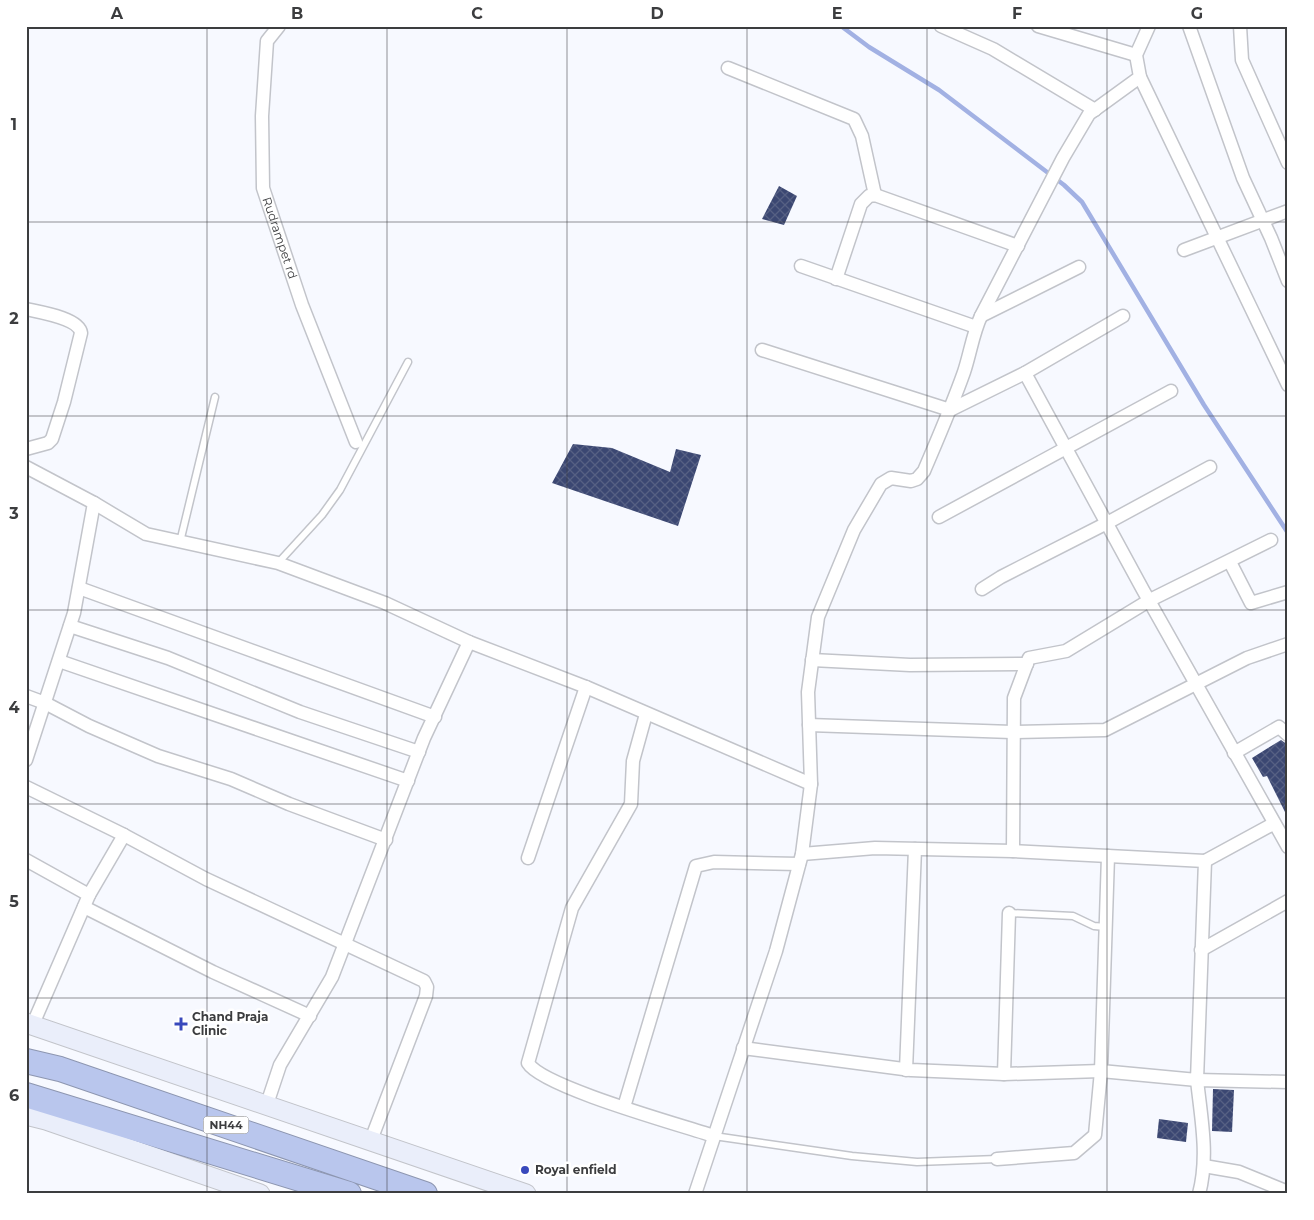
<svg xmlns="http://www.w3.org/2000/svg" width="1314" height="1220" viewBox="0 0 1314 1220" font-family="Montserrat,sans-serif">
	<defs>
		<pattern id="building-cross-hatch" width="8" height="8" patternUnits="userSpaceOnUse" patternTransform="scale(1.25)"><rect width="8" height="8" fill="#3b4772"/><path d="M0 0l8 8M0 8l8-8" fill="none" stroke="#566083"/></pattern>
	</defs>
	<rect width="100%" height="100%" fill="#f7f9ff"/>
	<g fill="none" stroke-linecap="round" stroke-linejoin="round">
		<path stroke="#a2b1e3" stroke-width="4.5" d="M841,26L869,47L939,90L1064,185L1082,202L1204,405L1288,533"/>
	</g>
	<g fill="url(#building-cross-hatch)">
		<path d="M779,186L797,196L784,225L762,219Z"/>
		<path d="M573,444L612,448L670,472L676,449L701,455L678,526L552,483Z"/>
		<path d="M1281,740L1288,745V818L1267,776L1263,777L1252,758Z"/>
		<path d="M1213,1089L1234,1090L1232,1132L1212,1131Z"/>
		<path d="M1159,1119L1188,1123L1186,1142L1157,1138Z"/>
	</g>
	<g fill="none" stroke-linecap="round" stroke-linejoin="round">
		<g stroke="#c2c4ca" stroke-width="9">
			<g id="lane">
				<path d="M180,542L215,397"/>
				<path d="M278,563L322,515L340,490L408,362"/>
				<path d="M1009,913L1073,916L1094,926L1106,927"/>
				<path d="M714,1136L852,1156L917,1162L997,1159"/>
			</g>
		</g>
		<g stroke="#c2c4ca" stroke-width="15">
			<g id="street">
				<path id="s1" d="M279,26L267,41L262,116L263,188L302,305L356,442"/>
				<path d="M941,26L993,49L1095,110"/>
				<path d="M1038,26L1136,55"/>
				<path d="M1189,26L1243,178L1271,238L1288,281"/>
				<path d="M1240,26L1242,60L1288,163"/>
				<path d="M728,68L854,119L862,136L875,195"/>
				<path d="M1140,77L1288,385"/>
				<path d="M1184,250L1288,211"/>
				<path d="M801,266L976,327"/>
				<path d="M836,279L861,204L869,196L875,195L1018,246"/>
				<path d="M26,309C39,312 79,318 81,333L64,402L52,439L48,443L26,449"/>
				<path d="M981,316L1079,267"/>
				<path d="M762,350L950,410L1025,373L1123,316"/>
				<path d="M1025,373L1143,590L1288,847"/>
				<path d="M26,467L94,503L74,613L26,760"/>
				<path d="M94,503L146,534L278,563L385,603L469,642L424,738L332,977L280,1065L267,1104"/>
				<path d="M939,517L1171,391"/>
				<path d="M1230,562L1251,603L1288,592"/>
				<path d="M79,588L435,717"/>
				<path d="M982,589L1001,577L1107,523L1210,467"/>
				<path d="M70,626L168,658L300,712L419,752"/>
				<path d="M469,642L586,687L811,784"/>
				<path d="M812,660L910,665L1027,664"/>
				<path d="M59,661L408,781"/>
				<path d="M26,696L45,703L89,726L158,756L231,779L289,804L386,840"/>
				<path d="M646,714L633,761L631,804L572,908L528,1063C542,1087 681,1125 714,1136"/>
				<path d="M809,725L1012,732L1105,730L1247,658L1288,644"/>
				<path d="M1234,753L1279,727L1288,735"/>
				<path d="M26,787L124,835L206,879L424,981L427,987L426,996L371,1140"/>
				<path d="M1013,851L1014,698L1029,658L1066,651L1150,600L1271,540"/>
				<path d="M528,858L586,687"/>
				<path d="M26,860L89,895L33,1024"/>
				<path d="M1205,861L1273,824"/>
				<path d="M89,895L124,835"/>
				<path d="M84,907L213,972L310,1016"/>
				<path d="M1201,950L1288,901"/>
				<path d="M743,1048L911,1070L1004,1074L1101,1071L1197,1080L1205,861L1013,851L875,848L802,854"/>
				<path d="M906,1070L915,849"/>
				<path d="M1004,1074L1009,913"/>
				<path d="M624,1107L696,866L714,862L799,864"/>
				<path d="M997,1159L1074,1153L1095,1135L1101,1071L1108,856"/>
				<path d="M1204,1166L1239,1172L1288,1192"/>
				<path d="M695,1194L776,951L802,854L811,784L808,692L818,617L854,530L881,484L891,478L911,481L917,479L924,471C938,438 952,406 964,372C970,354 973,333 981,316L1063,158L1089,114L1140,77L1136,55L1149,26"/>
				<path d="M1199,1194C1209,1156 1201,1118 1197,1080L1288,1082"/>
			</g>
		</g>
		<g stroke="#c2c4ca" stroke-width="21">
			<g id="secondary">
				<path d="M26,1023L526,1194"/>
				<path d="M26,1115L46,1120L260,1194"/>
			</g>
		</g>
		<g stroke="#8d96b0" stroke-width="26">
			<g id="highway">
				<path d="M26,1061L60,1069L425,1194"/>
				<path d="M26,1095L349,1194"/>
			</g>
		</g>
		<use href="#lane" stroke="#fff" stroke-width="6"/>
		<use href="#street" stroke="#fff" stroke-width="12"/>
		<use href="#secondary" stroke="#eaeefa" stroke-width="19"/>
		<use href="#highway" stroke="#b9c6ed" stroke-width="24"/>
	</g>
	<path fill="none" stroke="#3c3d3f" stroke-width="1" stroke-opacity="0.55" d="M207,26V1194M387,26V1194M567,26V1194M747,26V1194M927,26V1194M1107,26V1194M26,222H1288M26,416H1288M26,610H1288M26,804H1288M26,998H1288"/>
	<g fill="#3949bc" stroke="#fff" stroke-width="2">
		<path d="M178.5 1016.5h5v5h5v5h-5v5h-5v-5h-5v-5h5z"/>
		<circle cx="525" cy="1170" r="5"/>
	</g>
	<g text-anchor="middle" stroke-width="5" stroke-linejoin="round" paint-order="stroke">
		<rect fill="#fff" stroke="#767779" stroke-width="1" x="203.5" y="1116.5" width="45" height="17" rx="4"/>
		<g font-size="11" font-weight="bold" fill="#3c3d3f">
			<text x="226" y="1129">NH44</text>
		</g>
		<g font-size="12" fill="#3c3d3f" stroke="#fff">
			<text dy="4" stroke="none"><textPath href="#s1" startOffset="219">Rudrampet rd</textPath></text>
		</g>
		<g font-size="12" font-weight="bold" fill="#3c3d3f" stroke="#fff" text-anchor="start">
			<text x="192" y="1021">Chand Praja<tspan x="192" dy="14">Clinic</tspan></text>
			<text x="535" y="1174">Royal enfield</text>
		</g>
	</g>
	<rect width="1314" height="1220" fill="none" stroke="#ffffff" stroke-width="55"/>
	<rect x="28" y="28" width="1258" height="1164" fill="none" stroke="#3c3d3f" stroke-width="2"/>
	<g font-size="16" text-anchor="middle" font-weight="bold" fill="#3c3d3f">
		<text x="117" y="19">A</text>
		<text x="297" y="19">B</text>
		<text x="477" y="19">C</text>
		<text x="657" y="19">D</text>
		<text x="837" y="19">E</text>
		<text x="1017" y="19">F</text>
		<text x="1197" y="19">G</text>
		<text x="14" y="130">1</text>
		<text x="14" y="324">2</text>
		<text x="14" y="519">3</text>
		<text x="14" y="713">4</text>
		<text x="14" y="907">5</text>
		<text x="14" y="1101">6</text>
	</g>
</svg>
